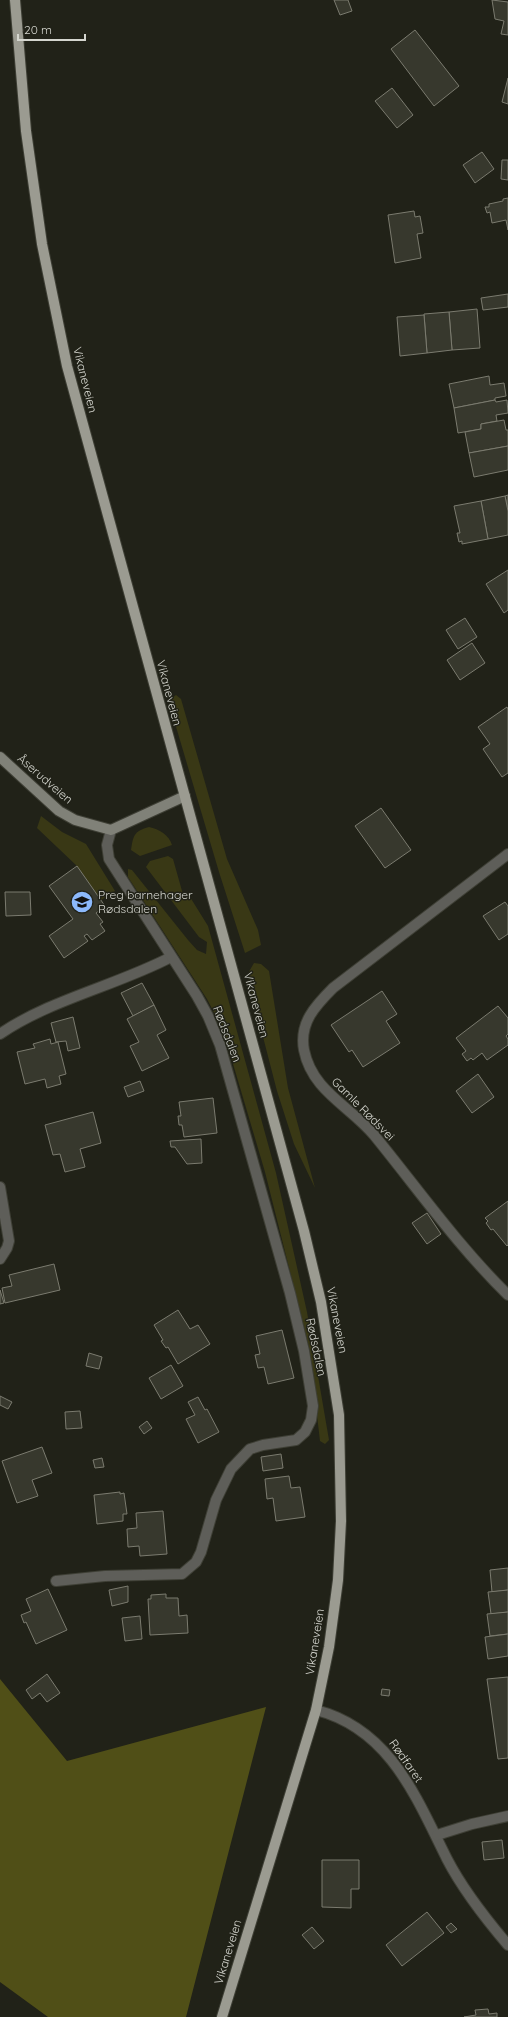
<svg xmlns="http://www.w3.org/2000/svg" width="508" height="2017" viewBox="0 0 508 2017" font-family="Quicksand,sans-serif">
	<rect width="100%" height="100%" fill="#212218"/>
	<g fill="#393815">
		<path d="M176,695L181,699L227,859L258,930L261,945L245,953L219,872L169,703L172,698Z"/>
		<path d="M41,816L62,832L86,844L115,891L101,900L77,866L37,828Z"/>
		<path d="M149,827C159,829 169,835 172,845L140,856L131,850C133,836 134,831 149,827Z"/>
		<path d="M168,856L173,859L184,898L190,897L208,926L276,1173L307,1312L329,1440L325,1444L320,1441L309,1347L265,1172L223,1030L207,999L128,877V869L132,870L188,940L197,950L206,954L207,942L199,937L146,867L150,861Z"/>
		<path d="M254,963L261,964L269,971L288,1088L315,1188L294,1144L277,1091L247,975Z"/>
	</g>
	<path fill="#504f17" d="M0,1679L67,1761L266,1707L186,2017H48L0,1982Z"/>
	<g fill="#37382d" stroke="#7b7b6f">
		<path d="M334,0H348L352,11L340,15Z"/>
		<path d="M492,0L508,2V35L501,34L504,21L495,19Z"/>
		<path d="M415,30L459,86L434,106L391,49Z"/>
		<path d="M508,78V104L502,102Z"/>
		<path d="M392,88L413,115L397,128L375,101Z"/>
		<path d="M482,152L494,169L475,183L463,165Z"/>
		<path d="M502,160H508V180L501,179Z"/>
		<path d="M508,198V230L506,220L492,223L490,212L487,213L485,207H489V204L503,201V199Z"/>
		<path d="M414,211L415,217L420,216L423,233L417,234L421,258L395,263L388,215Z"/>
		<path d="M508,294V307L483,310L481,298Z"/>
		<path d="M477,309L480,348L452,350L449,312Z"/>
		<path d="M449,312L452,350L427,353L424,314Z"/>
		<path d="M424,315L427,353L400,356L397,317Z"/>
		<path d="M489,376L490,385L504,383L506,396L495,398V400L454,408L449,384Z"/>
		<path d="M495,400L496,402L507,400L508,413L496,415L497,421L481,424V429L458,433L454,408Z"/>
		<path d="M504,420L506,430H508V446L469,453L465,432L481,429V424Z"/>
		<path d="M508,446V470L474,477L469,453Z"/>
		<path d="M508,495V511L505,496Z"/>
		<path d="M505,496L508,511V535L488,539L481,501Z"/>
		<path d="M481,501L488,539L462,544V541L459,542L457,533H460L454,506Z"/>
		<path d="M508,570V610L504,613L486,584Z"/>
		<path d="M465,618L477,637L458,649L446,630Z"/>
		<path d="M472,643L485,663L460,680L447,660Z"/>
		<path d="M507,707L508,709V773L502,777L483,749L490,744L478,727Z"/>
		<path d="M381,808L411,850L385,868L355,826Z"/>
		<path d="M77,866L105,906L96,913L103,922L100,924L105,931L92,940L87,934L84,936L88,941L64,958L49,936L73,919L49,886Z"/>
		<path d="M5,892H30L31,915L6,916Z"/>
		<path d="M505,902L508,906V934L499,940L483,916Z"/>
		<path d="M142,983L154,1005L133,1016L121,993Z"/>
		<path d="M382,991L397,1014L386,1021L400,1043L363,1067L352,1050L349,1052L331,1025Z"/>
		<path d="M154,1005L166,1030L157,1035L169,1058L142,1071L130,1046L139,1042L127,1019Z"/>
		<path d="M498,1006L508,1018V1034L506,1036L508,1039V1045L487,1060L482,1053L473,1060L471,1058L467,1061L462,1054L466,1051L456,1038Z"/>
		<path d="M73,1017L80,1048L68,1051L66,1041L56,1042L51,1023Z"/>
		<path d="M50,1039L51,1044L58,1042L66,1074L59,1076L61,1084L47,1088L45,1079L25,1084L17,1052L35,1048L33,1044Z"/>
		<path d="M478,1074L494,1097L472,1113L456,1091Z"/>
		<path d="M140,1081L144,1091L128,1097L124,1087Z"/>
		<path d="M213,1098L217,1133L184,1137L182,1125H179L178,1116H181L179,1102Z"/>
		<path d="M93,1112L101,1143L80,1149L85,1167L65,1172L60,1154L53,1155L45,1125Z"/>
		<path d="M201,1139L202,1163L187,1164L175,1147H171L170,1141Z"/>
		<path d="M508,1201V1245L507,1246L493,1229L491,1230L486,1223L488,1221L485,1218Z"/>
		<path d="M427,1213L441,1234L427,1244L412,1223Z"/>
		<path d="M54,1264L60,1290L5,1303L2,1288L12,1286L9,1275Z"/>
		<path d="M0,1290L4,1303L0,1304Z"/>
		<path d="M178,1310L190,1329L198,1325L210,1344L178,1364L168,1347L166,1348L161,1341L163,1340L154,1325Z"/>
		<path d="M282,1330L294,1378L268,1384L264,1367L258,1368L255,1355L260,1354L256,1336Z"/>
		<path d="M89,1353L102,1357L99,1369L86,1366Z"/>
		<path d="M171,1365L183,1386L161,1399L149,1378Z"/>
		<path d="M0,1396L12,1402L8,1409L0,1405Z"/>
		<path d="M198,1397L205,1410L207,1409L219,1432L198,1443L186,1419L195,1415L188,1402Z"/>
		<path d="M80,1411L82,1428L66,1429L65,1412Z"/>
		<path d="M147,1421L152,1428L144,1434L139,1427Z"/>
		<path d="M42,1447L52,1473L32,1480L38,1496L17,1503L2,1461Z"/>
		<path d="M281,1454L283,1468L263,1471L261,1457Z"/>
		<path d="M102,1458L104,1467L95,1468L93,1460Z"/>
		<path d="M289,1476L291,1488L300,1487L305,1517L276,1521L273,1498L267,1499L265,1479Z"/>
		<path d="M120,1492V1494L124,1493L127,1514H123V1521L97,1524L94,1495Z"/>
		<path d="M163,1511L167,1554L140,1556L139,1546L128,1547L127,1529L137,1528L136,1513Z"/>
		<path d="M508,1568V1590L492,1592L490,1570Z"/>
		<path d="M128,1586V1602L112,1606L109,1590Z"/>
		<path d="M48,1589L67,1630L36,1644L26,1622L24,1623L21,1615L31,1611L26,1599Z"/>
		<path d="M508,1590V1612L491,1614L488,1592Z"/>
		<path d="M166,1594V1598H178L179,1616L187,1615L188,1633L150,1635L148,1599H151V1595Z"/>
		<path d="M508,1612V1634L490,1636L487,1614Z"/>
		<path d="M140,1616L142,1639L125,1641L122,1618Z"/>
		<path d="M508,1634V1656L488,1659L485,1637Z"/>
		<path d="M47,1674L60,1693L47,1702L40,1693L32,1699L26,1690Z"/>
		<path d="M508,1677V1758L498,1759L487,1679Z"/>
		<path d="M382,1689L390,1690L389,1696L381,1695Z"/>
		<path d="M502,1840L504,1858L484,1860L482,1842Z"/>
		<path d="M322,1860H359V1889H351V1908L322,1907Z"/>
		<path d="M427,1912L444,1933L402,1966L386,1945Z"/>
		<path d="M451,1923L457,1929L451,1933L446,1927Z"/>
		<path d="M312,1927L324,1941L314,1949L302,1935Z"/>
		<path d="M488,2009L489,2014L497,2013V2017H464L476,2015L475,2010Z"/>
	</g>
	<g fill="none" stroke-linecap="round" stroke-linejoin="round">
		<g stroke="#3e3f35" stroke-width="12">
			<g id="street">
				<path d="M508,854L333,988C315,1006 299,1023 304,1050C312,1091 350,1106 374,1135C418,1189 458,1246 508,1295"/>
				<path d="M0,1034C49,1000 118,985 171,957"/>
				<path d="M0,1187L9,1241L7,1248L0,1259"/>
				<path d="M56,1581L105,1576L182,1574L196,1562L201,1552L216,1500L231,1469L250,1449L263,1445L296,1440L305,1432L311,1420L313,1406L304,1351L290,1293L220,1045L208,1016L197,996L109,859L107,845L111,830"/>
				<path d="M316,1710C390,1729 416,1797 447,1859C463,1890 485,1918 508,1945"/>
				<path d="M437,1835L472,1824L508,1816"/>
			</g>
		</g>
		<g stroke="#3e3f35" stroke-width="12">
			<path id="secondary" d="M0,757L59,811L75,820L111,830L185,796"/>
		</g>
		<g stroke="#3e3f35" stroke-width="12">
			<path id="primary" d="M15,0L26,131L42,244L67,366L304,1231L321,1302L339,1415L341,1521L338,1580L329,1647L316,1710L222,2017"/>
		</g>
		<use href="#street" stroke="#5e5e59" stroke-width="10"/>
		<use href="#secondary" stroke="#808178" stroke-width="10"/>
		<use href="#primary" stroke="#9b9b91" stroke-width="10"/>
	</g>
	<defs>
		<g id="school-disc" transform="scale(1.15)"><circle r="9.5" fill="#8cb9fc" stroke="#212218"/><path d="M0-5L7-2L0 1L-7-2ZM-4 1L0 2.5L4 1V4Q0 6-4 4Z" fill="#111"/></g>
	</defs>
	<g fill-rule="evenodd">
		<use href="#school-disc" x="82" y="902"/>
	</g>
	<g text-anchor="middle" stroke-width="3" stroke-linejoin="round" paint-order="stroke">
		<g font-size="12" fill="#d5d6cf" stroke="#212218">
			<text transform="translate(85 380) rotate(76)" y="4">Vikaneveien</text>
			<text transform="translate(169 693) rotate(75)" y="4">Vikaneveien</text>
			<text transform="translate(45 779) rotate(41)" y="4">Åserudveien</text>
			<text transform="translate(256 1005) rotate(75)" y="4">Vikaneveien</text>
			<text transform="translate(227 1034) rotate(69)" y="4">Rødsdalen</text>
			<text transform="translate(363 1109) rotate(45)" y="4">Gamle Rødsvei</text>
			<text transform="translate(337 1320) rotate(79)" y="4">Vikaneveien</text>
			<text transform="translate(316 1347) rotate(78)" y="4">Rødsdalen</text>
			<text transform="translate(315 1642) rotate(-81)" y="4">Vikaneveien</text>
			<text transform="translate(406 1761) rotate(55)" y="4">Rødfaret</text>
			<text transform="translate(228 1952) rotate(-73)" y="4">Vikaneveien</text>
		</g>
		<g font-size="12" fill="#d5d6cf" stroke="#212218" text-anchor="start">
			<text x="98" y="899">Preg barnehager<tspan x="98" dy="14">Rødsdalen</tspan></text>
		</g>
	</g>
	<path d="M18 34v6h67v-6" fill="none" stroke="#d5d6cf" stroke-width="2"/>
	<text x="24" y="34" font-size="12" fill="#d5d6cf" stroke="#212218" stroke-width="3" paint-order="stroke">20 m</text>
</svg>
